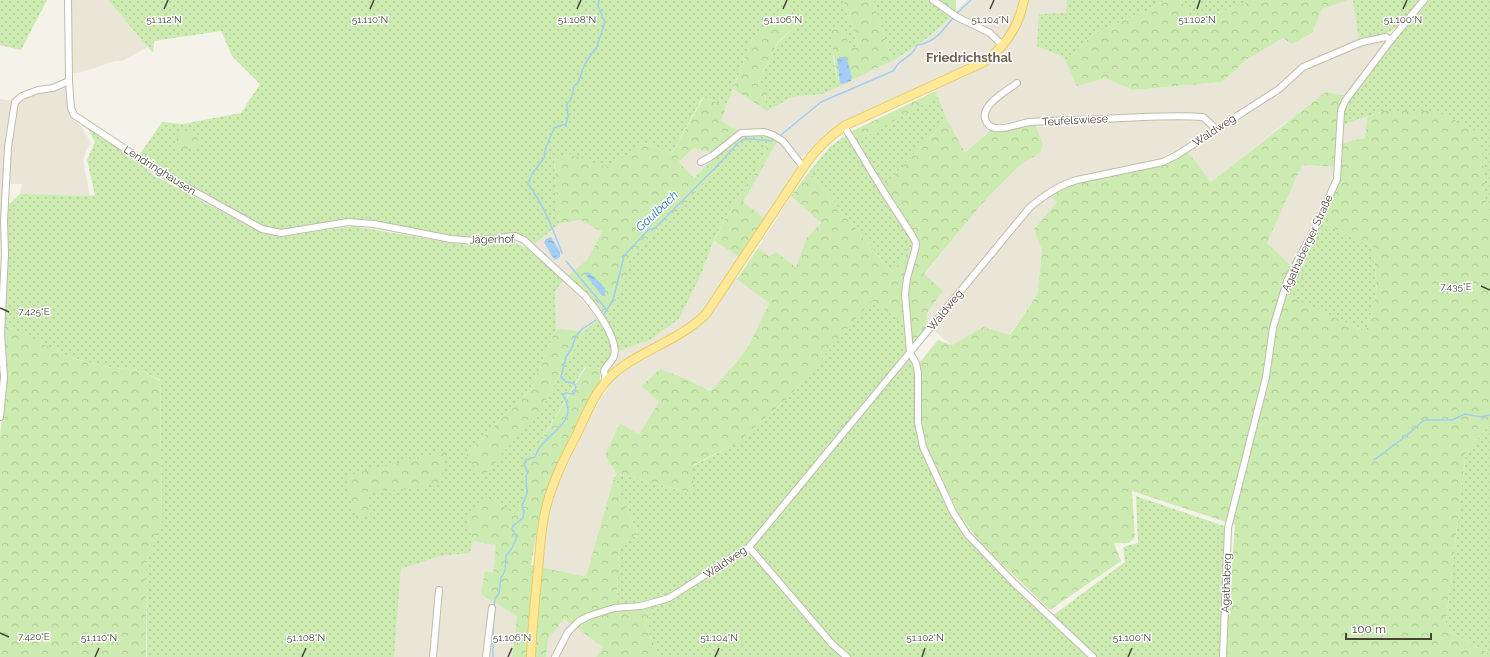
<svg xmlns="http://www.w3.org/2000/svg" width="1490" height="657" viewBox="0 0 1490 657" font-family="Raleway,sans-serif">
	<defs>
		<pattern id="grass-dots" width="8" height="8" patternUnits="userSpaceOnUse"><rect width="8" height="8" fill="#ccebb0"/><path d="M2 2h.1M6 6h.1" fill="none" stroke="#b1cb98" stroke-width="1.8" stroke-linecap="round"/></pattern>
		<pattern id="forest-crowns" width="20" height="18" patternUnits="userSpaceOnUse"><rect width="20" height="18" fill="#ccebb0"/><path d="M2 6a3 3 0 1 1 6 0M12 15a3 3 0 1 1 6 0" fill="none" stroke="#b1cb98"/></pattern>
		<pattern id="water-ripples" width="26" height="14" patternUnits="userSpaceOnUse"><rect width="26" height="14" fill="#a3cdf4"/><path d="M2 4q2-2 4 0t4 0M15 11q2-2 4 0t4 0" fill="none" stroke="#87a8c6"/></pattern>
	</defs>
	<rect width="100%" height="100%" fill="#f5f2e9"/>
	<g fill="#e9e5d7">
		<path d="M71,0H108L148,47L122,61H115L82,72L72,73Z"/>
		<path d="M967,0H1067L1064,57L1077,85L1105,78L1133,90L1222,82L1246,60L1283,38L1292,44L1312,33L1322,9L1348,0H1353L1360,45L1381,40L1385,43L1346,96L1286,122L1211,182L1184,147L1156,161L1071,178L1049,189L1051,195L1057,202L1034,229L1042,251L1037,295L1009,335L983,327L952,345L928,326L925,314L943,291L924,275L987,198L1019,166L1040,153L1035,125L1024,119L996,125L965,153L947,119L932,83L840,123L824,136L800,159L784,139L739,131L721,121L733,89L767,111L792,97L823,94L892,61L919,45L938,30Z"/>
		<path d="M61,86L67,89L69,113L84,131L91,143L86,150L83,160L90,196L20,194L22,184H10L11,147L17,107L23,97L51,92Z"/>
		<path d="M0,99L13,101L1,216L2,240H0Z"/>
		<path d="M1367,117L1365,138L1342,143L1343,125Z"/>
		<path d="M778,140L798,168L765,219L742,202Z"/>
		<path d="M694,148L713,153L715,157L694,178L679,163Z"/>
		<path d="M1302,165L1336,167L1335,178L1292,267L1267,243Z"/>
		<path d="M791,196L821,223L807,237L796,268L776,252L769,256L758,248Z"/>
		<path d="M580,220L602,232L587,260L567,276L534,244L559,224Z"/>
		<path d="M714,241L741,258L731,273L769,303L750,344L735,364L710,391L689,380L660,369L641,386L659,402L639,436L620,424L605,455L617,474L614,478L586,578L542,568L549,511L557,487L593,412L612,382L609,369L618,351L650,340L679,319L700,277Z"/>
		<path d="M563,280L599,319L584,331L556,329L555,292Z"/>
		<path d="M473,541L497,545L493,574L485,572L517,616L512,657H394L401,569L440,556L470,553Z"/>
		<path d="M564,619L603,647L596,657H546L548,639Z"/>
	</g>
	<g fill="url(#grass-dots)">
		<path d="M0,0H47L21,50L0,45Z"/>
		<path d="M108,0H843L859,47L850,48L833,56L838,87L823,94L792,97L767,111L765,93L758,83L778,43L799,23L790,6L753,37L726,107L703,97L671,154L646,143L608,168L568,154L554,160L559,224L534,244L520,236L506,234L473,238L439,234L362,219H345L281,230L264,227L201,193L140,154L162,122L182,124L241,113L260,84L232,56L221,31L154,41L153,53Z"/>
		<path d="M873,0H927L952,16C934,35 914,48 892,61Z"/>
		<path d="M1067,0H1166L1148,10L1093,34L1066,62L1064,57L1037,46L1039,14L1066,13Z"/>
		<path d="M1180,0H1255L1194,21Z"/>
		<path d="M1353,0H1420C1410,13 1400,29 1384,34C1376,37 1367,38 1359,40Z"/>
		<path d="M1427,0H1490V210H1487L1383,111L1343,125L1345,105L1351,95Z"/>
		<path d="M937,95L947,119L883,187L856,142Z"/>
		<path d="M87,127L141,162L153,175L262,233L280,237L353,226L440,241L470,245L513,241L528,249L563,280L555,292L556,329L531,389L466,455L542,407L584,331L599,319C612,340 619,346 602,369L585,367L539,444L524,476L527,490L516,516L494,500L468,519L473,541L470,553L440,556L401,569L394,657H147L146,565L162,520L160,380L140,370L112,368L72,358L4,325L7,246V206L20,194L90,196L95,195L87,160L95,142Z"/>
		<path d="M760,134L771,136L756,171L727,215L714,240L700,277L679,319L650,340L618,351L616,342L604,319L612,310L620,291L629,259L656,231L686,203L713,173L715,157L741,136Z"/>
		<path d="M846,135L913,240L914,245L892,272L809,172L830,147Z"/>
		<path d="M1321,222L1373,247L1377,291L1366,332L1285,295L1295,270Z"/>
		<path d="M872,299L905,325L908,352L747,546L671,593L653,600L617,604L619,545L638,534L614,478L617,474L637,478L693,494V466L737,443L788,398Z"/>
		<path d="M909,359L914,367L915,418L920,446L948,510L961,531L1012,586L1089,657H849L833,643L753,547L830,451Z"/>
		<path d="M1490,425V654L1445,629L1466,451Z"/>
		<path d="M1136,496L1224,526V601L1220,657H1096L1052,616L1125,562L1123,547L1138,543Z"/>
		<path d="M749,550L845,657H656V648L645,625L657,606L725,567Z"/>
	</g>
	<g fill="url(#forest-crowns)">
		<path d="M843,0H873L892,61L838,87L831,30L843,28L850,48L859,47Z"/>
		<path d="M938,0H956V12Z"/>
		<path d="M1166,0H1180L1194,21L1255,0H1348L1322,9L1312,33L1292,44L1283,38L1246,60L1222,82L1133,90L1105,78L1077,86L1066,62L1093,34L1148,10Z"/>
		<path d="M790,6L799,23L778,42L758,83L765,92L767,111L733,89L753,37Z"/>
		<path d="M936,91L937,95L926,103L856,142L850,132Z"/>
		<path d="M1326,92L1346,96L1336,167L1302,165L1267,243L1292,267L1282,293L1366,332L1377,291L1373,247L1321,222L1340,180L1342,143L1365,138L1367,117L1383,111H1437L1480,133L1487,209L1490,210V425L1466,451L1445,629L1490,654V657H1225L1235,525L1132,491L1135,537L1129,543H1114L1121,561L1050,610L982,545L959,514L924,442L920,411V362L938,340L952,345L983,327L1010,335L1037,295L1042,251L1034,229L1057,202L1050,195L1065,186L1158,166L1188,152L1211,182Z"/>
		<path d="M704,97L726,107L721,121L739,131L713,153L694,148L679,162L694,178L715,157L713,173L686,203L656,231L629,259L620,291L612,310L604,319L567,276L587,260L602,232L580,220L559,224L554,160L568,154L608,167L646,143L671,154Z"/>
		<path d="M947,119L965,153L991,130C1006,130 1020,125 1035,125L1043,144L1040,153L1019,166L987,198L924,274L943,291L926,314L928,326L912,347C910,330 906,312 906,295C906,277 916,259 919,241L883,187Z"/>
		<path d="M189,132L198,139L201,148L178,149L175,142L180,133Z"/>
		<path d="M771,136L778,140L743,202L765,219L741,258L714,241L727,215L756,171Z"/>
		<path d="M809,172L892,272L914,245L905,277V325L872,300L788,398L737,443L693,465V494L637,478L617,474L605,455L620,423L639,435L659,402L641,386L660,369L689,380L710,391L735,364L750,344L769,303L737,279L758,248L769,256L776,252L796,267L807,237L821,223L791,196Z"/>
		<path d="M4,325L72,358L112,368L140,370L160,381L162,521L146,565V657H0V435L6,386Z"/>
		<path d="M556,329L584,331L542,407L482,478L466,455L531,389Z"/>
		<path d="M586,367L602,369L600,374V383L547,489L539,519L531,565L586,577L614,478L638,534L619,545L617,604L653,600L657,606L645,625L656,648V657H596L603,647L564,619L548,639L546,657H512L517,616L481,594L485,571L493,573L496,545L473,541L468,519L482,502L494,500L516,515L527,490L524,476L539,444Z"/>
		<path d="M445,452L441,483L410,489L368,491L370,515L357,521L345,476Z"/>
	</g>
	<g fill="url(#water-ripples)">
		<path d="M840,57H845L847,59L852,78L851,81L843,84L840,83L837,59Z"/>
		<path d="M551,237L560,252V257L555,260L552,256L544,242L546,239Z"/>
		<path d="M587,272L590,273L605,288V296H602L586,275Z"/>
	</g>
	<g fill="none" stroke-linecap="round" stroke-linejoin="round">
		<g stroke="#a3cdf4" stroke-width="1.5">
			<path d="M956,14L971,0"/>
			<path d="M781,135L821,102L893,71C895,68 897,65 899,63C907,56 913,55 917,45C937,42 941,31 954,17"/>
			<path d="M562,253C553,229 543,204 528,184L532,174L544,158L545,150L554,128L566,124L568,117L567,104L571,99L574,86L578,83L584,66L592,53L596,49L605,22L598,6L599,0"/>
			<path d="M566,261L607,310"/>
			<path d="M604,314L613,300L624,256L649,229H654L716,167L738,143L742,140L750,139L772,141"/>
			<path d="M1374,460L1406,436L1424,420H1452L1465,414L1481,417L1490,415"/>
			<path d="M494,606L495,599L499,593L501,578L505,571L506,556L512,548L517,537L512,529L513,526L523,518L524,511L522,506L527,493L526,477L528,471L524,465L526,460L535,457C541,434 582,424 563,396L565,393L574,394L576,387L574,383L566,382L561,377L566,357L572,348L575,338L581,330L596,320"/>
			<path d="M493,657V621"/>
		</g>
		<g stroke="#c1bbab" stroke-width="8">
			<g id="minor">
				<path d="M68,0L69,81L71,108L74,115L163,174L262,229L281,233L348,222L374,224L451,239L476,241L515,236L524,240L585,296C595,308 619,339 614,356C612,362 606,365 604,371L606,382"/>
				<path d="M933,0L957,17L990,33L1003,46"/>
				<path d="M1017,83C1007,91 976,107 987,123C995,135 1019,123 1030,122C1060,120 1091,120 1121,118C1149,117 1176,115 1203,117L1216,129"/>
				<path d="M844,126L882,189L913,237L916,243L915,250L907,278L905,294L910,353L916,363L918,373V423L923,447L953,512L967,534L1014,583L1093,657"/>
				<path d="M701,162L712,156L741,133L764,132L773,135L783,141L803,167"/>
				<path d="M0,417L4,377L1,334L5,254L4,221L8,147L15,102L22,96L38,90L53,88L69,81"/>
				<path d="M749,547L832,644L847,657"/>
				<path d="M433,657L439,590"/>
				<path d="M486,657L492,608"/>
				<path d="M555,657L568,632L579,621L589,616L614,608L641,606L669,598L749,547L1030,207C1045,195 1059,185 1077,180L1163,162L1177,155L1279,89L1303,67L1362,42L1386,37L1391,40"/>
				<path d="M1223,657L1228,528L1266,377L1273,328L1287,281L1318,222L1337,179L1341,111L1345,101L1391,40L1424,0"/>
			</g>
		</g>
		<g stroke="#e9cb63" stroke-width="10">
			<path id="major" d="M531,657C532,628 535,599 538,570C540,548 541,525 547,504C554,478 566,455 578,432C587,412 596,390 612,375C640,350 679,341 706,314L807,162C817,148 829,137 844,126L984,62C1005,47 1019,26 1024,0"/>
		</g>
		<use href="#minor" stroke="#fff" stroke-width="6"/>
		<use href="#major" stroke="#ffe998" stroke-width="8"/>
	</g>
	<path fill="none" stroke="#494337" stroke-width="1.5" d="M164,9L168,0M370,9L374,0M577,9L581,0M783,9L787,0M990,9L994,0M1197,9L1200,0M1403,9L1407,0M1481,286L1490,290M0,308L9,312M0,633L9,637M95,657L99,648M302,657L306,648M508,657L512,648M715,657L719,648M922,657L925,648M1128,657L1132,648"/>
	<g text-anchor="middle" stroke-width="3" stroke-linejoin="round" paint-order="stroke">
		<g font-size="11" fill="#494337" stroke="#fff">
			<text transform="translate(1075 120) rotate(-3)" y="4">Teufelswiese</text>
			<text transform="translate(1214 130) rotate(-33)" y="4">Waldweg</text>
			<text transform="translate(160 170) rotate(32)" y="4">Lendringhausen</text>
			<text transform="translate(492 239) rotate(-1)" y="4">Jägerhof</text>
			<text transform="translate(1307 243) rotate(-65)" y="4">Agathaberger Straße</text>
			<text transform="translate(945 310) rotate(-51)" y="4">Waldweg</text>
			<text transform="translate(725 562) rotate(-34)" y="4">Waldweg</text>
			<text transform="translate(1226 583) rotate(-88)" y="4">Agathaberg</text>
		</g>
		<g font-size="12" font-style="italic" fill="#2a73ba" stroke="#fff">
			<text transform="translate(657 211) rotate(-43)" y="4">Gaulbach</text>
		</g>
		<g font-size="13" font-weight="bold" fill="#6c624d" stroke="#fff">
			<text x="969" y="62">Friedrichsthal</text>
		</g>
	</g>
	<g font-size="10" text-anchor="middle" fill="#494337" stroke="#fff" stroke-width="3" stroke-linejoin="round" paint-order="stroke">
		<text x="164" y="23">51.112°N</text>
		<text x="370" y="23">51.110°N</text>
		<text x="577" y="23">51.108°N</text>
		<text x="783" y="23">51.106°N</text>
		<text x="990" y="23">51.104°N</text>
		<text x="1197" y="23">51.102°N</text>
		<text x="1403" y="23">51.100°N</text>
		<text x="1456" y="290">7.435°E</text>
		<text x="34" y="315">7.425°E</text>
		<text x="34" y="640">7.420°E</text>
		<text x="99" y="641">51.110°N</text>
		<text x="306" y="641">51.108°N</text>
		<text x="512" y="641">51.106°N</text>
		<text x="719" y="641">51.104°N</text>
		<text x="925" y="641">51.102°N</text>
		<text x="1132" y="641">51.100°N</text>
	</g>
	<path d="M1346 633v6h85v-6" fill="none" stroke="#494337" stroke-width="2"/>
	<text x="1352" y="633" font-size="12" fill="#494337" stroke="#ffffff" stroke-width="3" paint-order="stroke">100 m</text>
</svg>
